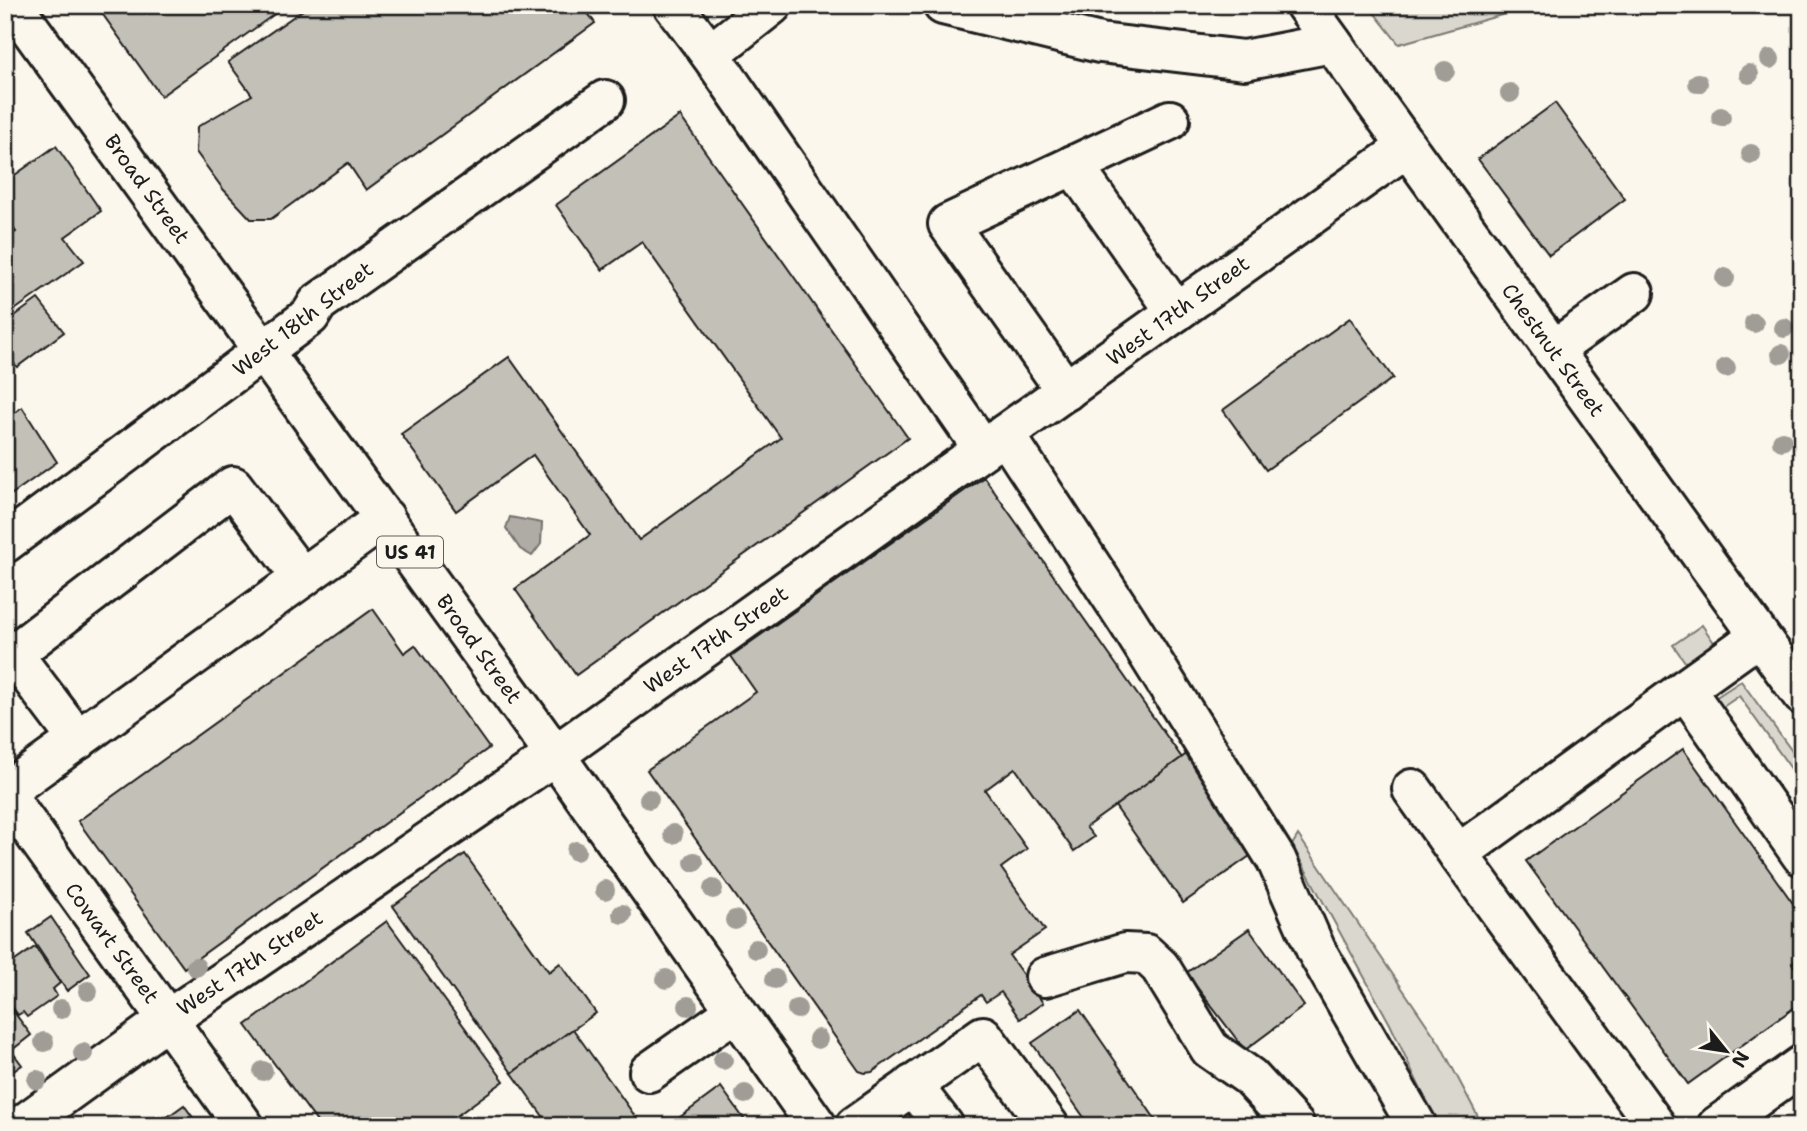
<svg xmlns="http://www.w3.org/2000/svg" width="1807" height="1131" viewBox="0 0 1807 1131" font-family="'Shantell Sans',sans-serif">
	<rect width="100%" height="100%" fill="#fbf7ec"/>
	<filter id="ink" filterUnits="userSpaceOnUse"><feTurbulence type="fractalNoise" baseFrequency=".0143" numOctaves="2"/><feDisplacementMap in="SourceGraphic" scale="14" xChannelSelector="R" yChannelSelector="G"/><feConvolveMatrix kernelMatrix="1 2 1 2 8 2 1 2 1" color-interpolation-filters="sRGB"/></filter>
	<g filter="url(#ink)">
		<g fill="#dad7ce" stroke="#7b7a75" stroke-width="2">
			<path d="M1368,5H1524L1505,14L1399,44Z"/>
			<path d="M1702,625L1719,650L1688,666L1673,645Z"/>
			<path d="M1741,681L1802,765V784L1739,696L1720,709L1712,700Z"/>
			<path d="M1298,835L1440,1044L1483,1126H1438L1390,1024L1292,845Z"/>
		</g>
		<path fill="#afaca5" stroke="#74726e" stroke-width="2" d="M510,517L542,523L541,544L532,556L520,549L506,528Z"/>
		<g fill="#c3c0b8" stroke="#1c1c1c" stroke-width="2">
			<path d="M96,5H287L161,96Z"/>
			<path d="M310,5H582L595,23L366,190L348,163L271,219H251L223,189L196,152L197,127L252,95L228,62Z"/>
			<path d="M1555,103L1625,199L1549,255L1478,159Z"/>
			<path d="M680,116L908,438L576,675L515,589L590,535L533,455L456,511L401,434L509,357L639,540L781,438L642,242L602,270L556,205Z"/>
			<path d="M56,146L101,211L65,237L84,261L9,314L5,309V239L16,232L5,217V182Z"/>
			<path d="M38,299L64,332L17,367L5,352V323Z"/>
			<path d="M1350,318L1393,378L1266,470L1223,410Z"/>
			<path d="M22,407L57,462L5,499V420Z"/>
			<path d="M984,477L1182,758L1086,827L1094,837L1074,851L1015,768L985,790L1027,849L1001,868L1045,930L1009,955L1043,1003L1020,1019L1001,992L986,1002L981,995L872,1072L865,1073L859,1071L647,770L756,692L731,656Z"/>
			<path d="M373,609L404,653L415,645L489,748L184,968L78,821Z"/>
			<path d="M1683,749L1802,916V955L1792,963L1802,979V1002L1688,1084L1526,861Z"/>
			<path d="M1188,753L1257,851L1183,903L1115,806Z"/>
			<path d="M465,854L549,972L560,963L596,1013L512,1073L393,906Z"/>
			<path d="M51,917L90,974L67,991L28,933Z"/>
			<path d="M387,921L504,1081L443,1126H320L246,1025Z"/>
			<path d="M1249,929L1304,1006L1245,1050L1186,973Z"/>
			<path d="M35,947L60,983L53,989L57,996L27,1017L23,1012L18,1015L5,997V968Z"/>
			<path d="M5,1000L31,1035L12,1050L5,1041Z"/>
			<path d="M1080,1010L1160,1126H1090L1032,1043Z"/>
			<path d="M573,1029L642,1126H550L512,1073Z"/>
			<path d="M5,1042L22,1065L5,1077Z"/>
			<path d="M721,1087L749,1126H668Z"/>
			<path d="M184,1105L199,1126H155Z"/>
		</g>
		<g fill="none" stroke-linecap="round" stroke-linejoin="round">
			<g stroke="#1c1c1c" stroke-width="44">
				<g id="minor">
					<path d="M673,5L710,54L772,5"/>
					<path d="M943,5L1100,43L1244,60L1332,43"/>
					<path d="M1305,5L1802,695"/>
					<path d="M710,54L983,449"/>
					<path d="M1073,165L1176,312"/>
					<path d="M1553,350L1634,293"/>
					<path d="M1066,391L948,224L1170,120"/>
					<path d="M1005,434L1128,622L1276,859L1316,950L1417,1126"/>
					<path d="M5,543L310,316L318,303L605,100"/>
					<path d="M1685,689L1759,636"/>
					<path d="M78,740L13,654L233,486L302,578"/>
					<path d="M1412,789L1458,854"/>
					<path d="M5,792L385,518"/>
					<path d="M5,793L244,1126"/>
					<path d="M1045,977L1125,953L1146,954L1160,967L1210,1049L1250,1077L1295,1126"/>
					<path d="M649,1072L736,1011"/>
					<path d="M912,1085L944,1126"/>
					<path d="M21,1126L167,1020L555,755L1407,147"/>
					<path d="M855,1126L983,1036L1049,1126"/>
					<path d="M1656,1126L1458,854L1685,689L1802,856"/>
				</g>
			</g>
			<g stroke="#1c1c1c" stroke-width="44">
				<g id="major">
					<path d="M13,5L555,755L817,1126"/>
					<path d="M1717,1126L1802,1065"/>
				</g>
			</g>
			<use href="#minor" stroke="#fbf7ec" stroke-width="38"/>
			<use href="#major" stroke="#fbf7ec" stroke-width="38"/>
		</g>
		<g fill="#a09d97">
			<circle cx="1770" cy="59" r="10"/>
			<circle cx="1445" cy="71" r="10"/>
			<circle cx="1749" cy="74" r="10"/>
			<circle cx="1698" cy="83" r="10"/>
			<circle cx="1510" cy="93" r="10"/>
			<circle cx="1721" cy="117" r="10"/>
			<circle cx="1751" cy="154" r="10"/>
			<circle cx="1725" cy="278" r="10"/>
			<circle cx="1754" cy="323" r="10"/>
			<circle cx="1784" cy="328" r="10"/>
			<circle cx="1781" cy="354" r="10"/>
			<circle cx="1726" cy="368" r="10"/>
			<circle cx="1782" cy="441" r="10"/>
			<circle cx="649" cy="799" r="10"/>
			<circle cx="673" cy="834" r="10"/>
			<circle cx="576" cy="851" r="10"/>
			<circle cx="694" cy="862" r="10"/>
			<circle cx="713" cy="889" r="10"/>
			<circle cx="605" cy="890" r="10"/>
			<circle cx="622" cy="914" r="10"/>
			<circle cx="735" cy="920" r="10"/>
			<circle cx="756" cy="949" r="10"/>
			<circle cx="196" cy="967" r="10"/>
			<circle cx="666" cy="979" r="10"/>
			<circle cx="775" cy="979" r="10"/>
			<circle cx="88" cy="991" r="10"/>
			<circle cx="688" cy="1006" r="10"/>
			<circle cx="61" cy="1009" r="10"/>
			<circle cx="797" cy="1009" r="10"/>
			<circle cx="818" cy="1039" r="10"/>
			<circle cx="44" cy="1042" r="10"/>
			<circle cx="83" cy="1053" r="10"/>
			<circle cx="723" cy="1060" r="10"/>
			<circle cx="263" cy="1071" r="10"/>
			<circle cx="37" cy="1080" r="10"/>
			<circle cx="745" cy="1094" r="10"/>
		</g>
	</g>
	<g text-anchor="middle" stroke-width="7" stroke-linejoin="round" paint-order="stroke">
		<rect fill="#fbf7ec" stroke="#5f5e5a" stroke-width="2" x="377" y="536.5" width="66" height="31" rx="5"/>
		<g font-size="19" font-weight="bold" fill="#1c1c1c">
			<text x="410" y="559">US 41</text>
		</g>
		<g font-size="21" fill="#1c1c1c" stroke="#fbf7ec">
			<text transform="translate(147 189) rotate(54)" y="7">Broad Street</text>
			<text transform="translate(1178 311) rotate(-36)" y="7">West 17th Street</text>
			<text transform="translate(303 319) rotate(-38)" y="7">West 18th Street</text>
			<text transform="translate(1553 350) rotate(54)" y="7">Chestnut Street</text>
			<text transform="translate(716 640) rotate(-35)" y="7">West 17th Street</text>
			<text transform="translate(479 649) rotate(54)" y="7">Broad Street</text>
			<text transform="translate(112 943) rotate(54)" y="7">Cowart Street</text>
			<text transform="translate(250 963) rotate(-34)" y="7">West 17th Street</text>
		</g>
	</g>
	<rect width="1807" height="1131" fill="none" stroke="#fbf7ec" stroke-width="28"/>
	<rect x="14" y="14" width="1779" height="1103" fill="none" stroke="#1c1c1c" stroke-width="2.5" filter="url(#ink)"/>
	<g transform="translate(1726 1051) rotate(120)" stroke="#fbf7ec" stroke-width="5" paint-order="stroke">
	<path d="M0-5L12 26L0 18L-12 26Z" fill="#1c1c1c"/>
	<text y="-10" font-size="19" font-weight="bold" text-anchor="middle" fill="#1c1c1c">N</text>
	</g>
</svg>
